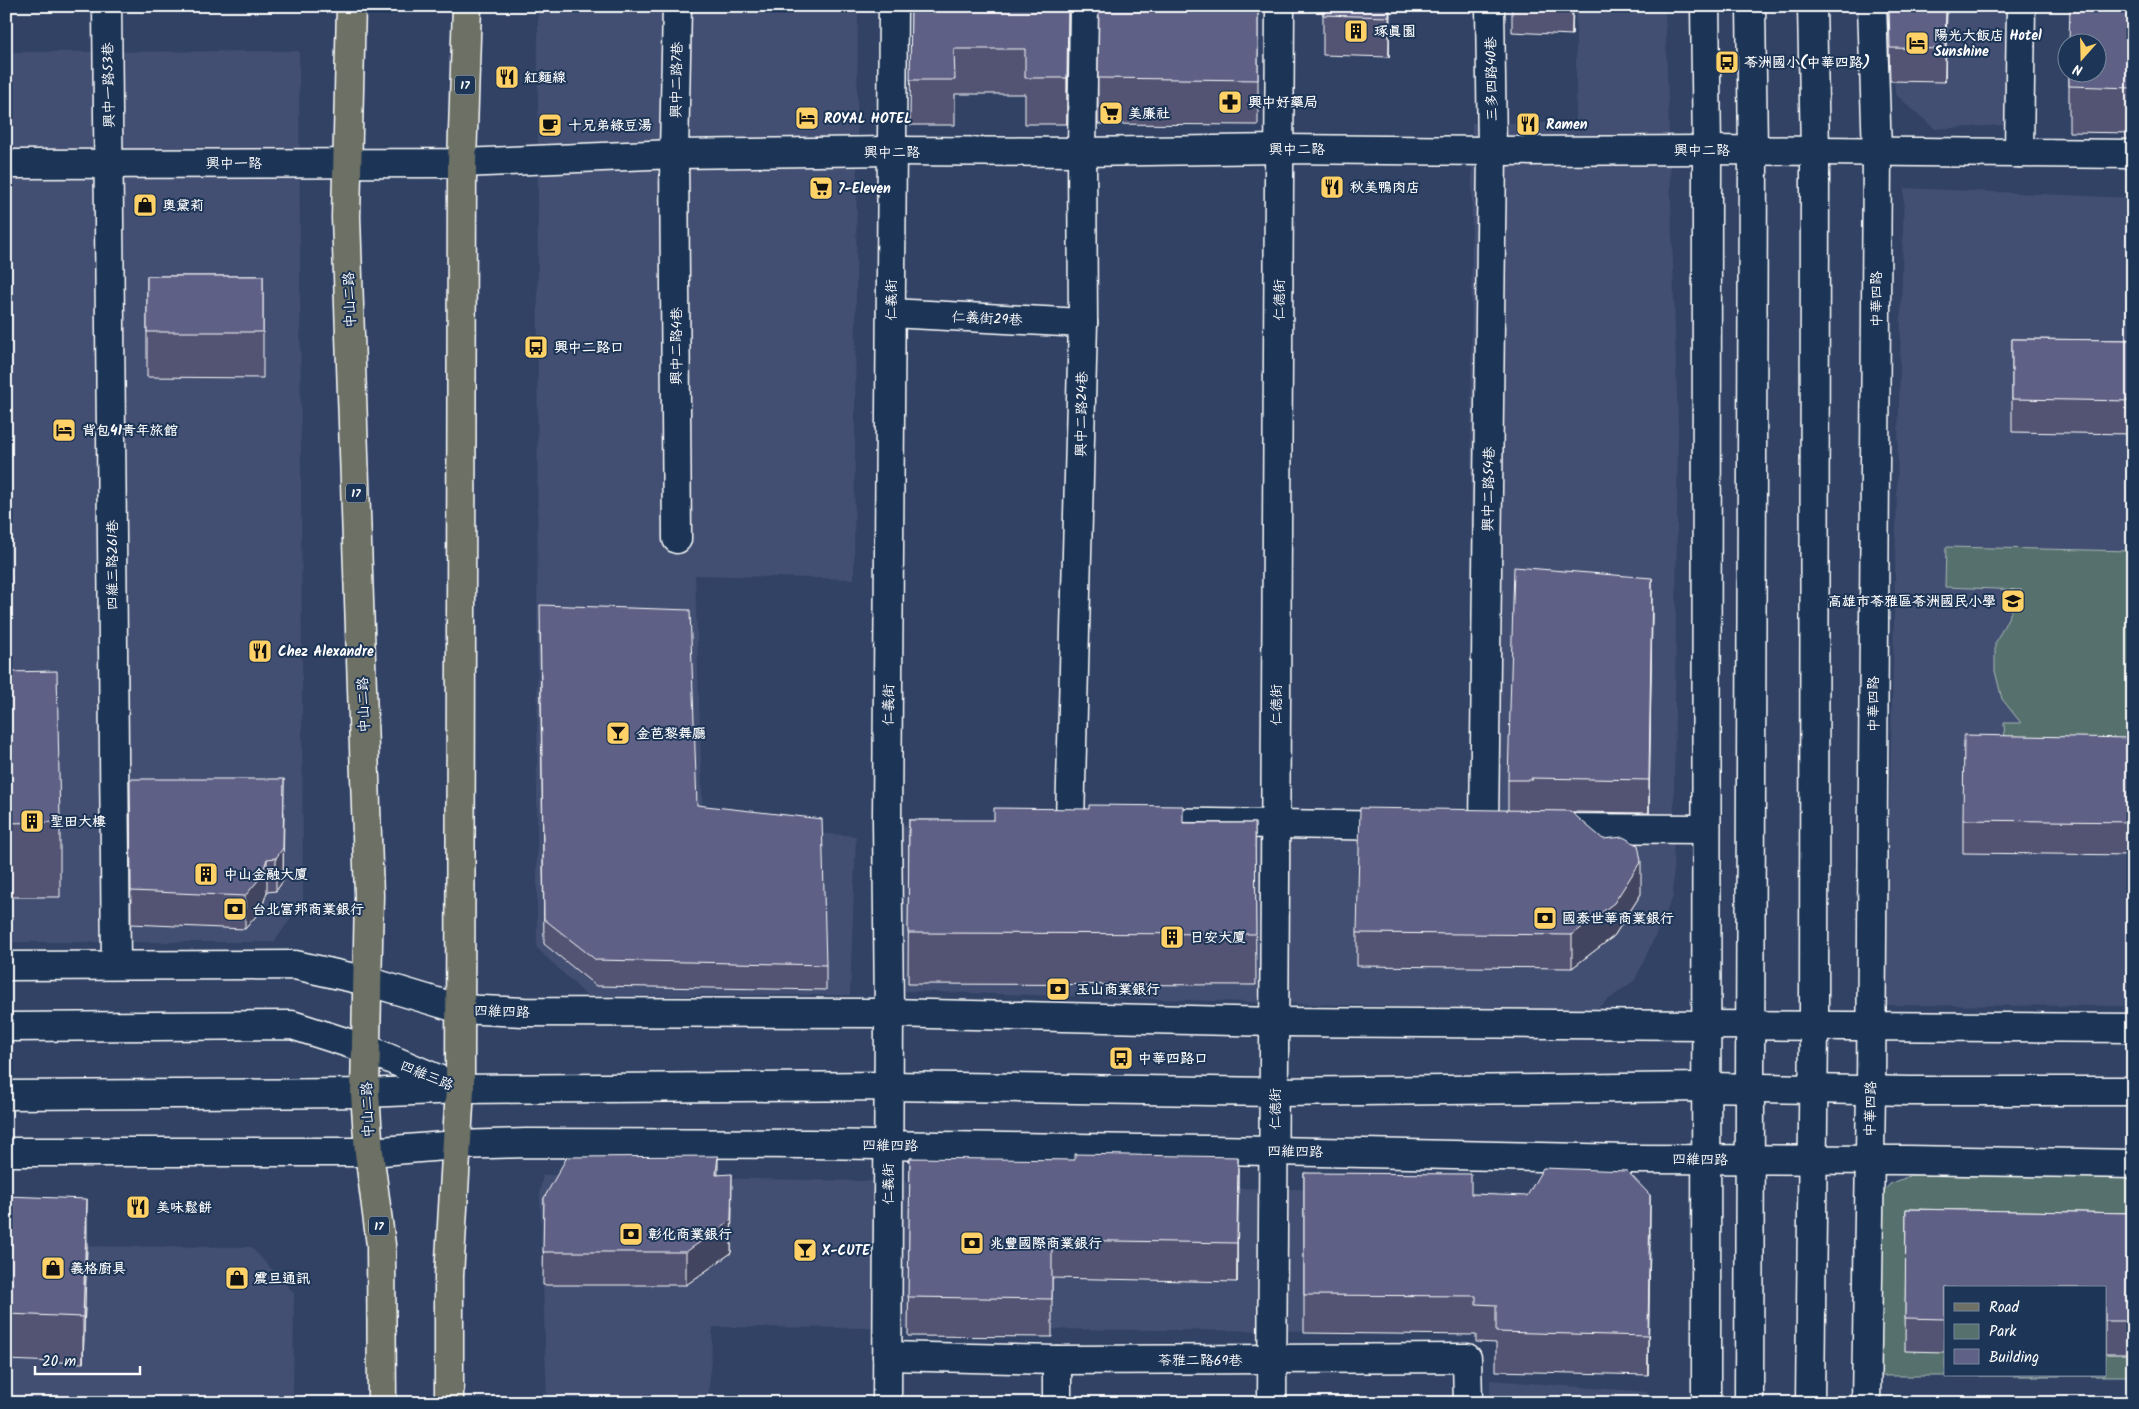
<svg xmlns="http://www.w3.org/2000/svg" width="2139" height="1409" viewBox="0 0 2139 1409" font-family="Kalam,'LXGW WenKai TC',sans-serif">
	<rect width="100%" height="100%" fill="#314265"/>
	<filter id="ink" filterUnits="userSpaceOnUse"><feTurbulence type="fractalNoise" baseFrequency=".02" numOctaves="2"/><feDisplacementMap in="SourceGraphic" scale="10" xChannelSelector="R" yChannelSelector="G"/><feConvolveMatrix kernelMatrix="1 2 1 2 8 2 1 2 1" color-interpolation-filters="sRGB"/></filter>
	<g filter="url(#ink)">
		<g fill="#434f72">
			<path d="M538,6H858L854,579L695,575L703,824L856,836L850,995L587,996L537,948Z"/>
			<path d="M1576,6H1665L1678,427L1673,897L1635,980L1590,1013L905,991L901,826L1470,832L1472,123H1576Z"/>
			<path d="M1892,6H2008L2006,125L1935,129L1895,94Z"/>
			<path d="M299,51L303,901L274,942H6V52Z"/>
			<path d="M1904,188L2133,198V1006L1885,1005Z"/>
			<path d="M543,1175L1496,1193L1491,1332L713,1327L708,1403H547L540,1192Z"/>
			<path d="M6,1246L251,1247L294,1293L293,1403H6Z"/>
			<path d="M1490,1380L1647,1392V1403H1490Z"/>
		</g>
		<g fill="#55706d" stroke="#aab8b6" fill-rule="evenodd">
			<path d="M1946,547L2133,551V759L2006,758L2004,723H2021L2002,699L1995,671V644L2022,590L1945,587Z"/>
			<path d="M1912,1175L2133,1178V1376H1877L1875,1201L1890,1184ZM1945,1288H2105V1375H1945Z"/>
		</g>
		<g fill="none" stroke-linecap="round" stroke-linejoin="round">
			<g stroke="#fff" stroke-width="31">
				<g id="minor">
					<path d="M107,6L116,965"/>
					<path d="M677,6L674,154L677,539"/>
					<path d="M2019,153L2021,6"/>
					<path d="M6,164L462,163L674,154L892,151L1082,152L1280,149L1492,151L1707,150L2133,154"/>
					<path d="M891,313L1083,323"/>
					<path d="M1070,822L1083,323L1082,152L1084,6"/>
					<path d="M1146,822L1398,826"/>
					<path d="M1484,828L1492,151L1490,6"/>
					<path d="M1553,828L1705,829"/>
					<path d="M887,1356L1057,1360L1467,1358L1468,1403"/>
					<path d="M887,1403L889,1013L887,820L893,6"/>
					<path d="M1057,1403V1360"/>
					<path d="M1272,1403L1280,6"/>
				</g>
			</g>
			<g stroke="#fff" stroke-width="31">
				<g id="tertiary">
					<path d="M1705,6L1707,150L1706,1403"/>
					<path d="M6,966L295,965L367,981L460,1009L524,1012L889,1013L1275,1022L2133,1028"/>
					<path d="M6,1152H369L457,1145L526,1143L810,1144L1274,1151L1627,1159L1907,1160L2133,1164"/>
					<path d="M1866,1403L1871,1090L1877,152L1872,6"/>
				</g>
			</g>
			<g stroke="#fff" stroke-width="31">
				<g id="secondary">
					<path d="M6,1027L292,1025L367,1049L454,1086"/>
					<path d="M6,1095L365,1093L460,1089L888,1086L1275,1092L1707,1087L1910,1091H2133"/>
					<path d="M1749,1403L1753,150L1751,6"/>
					<path d="M1810,1403L1814,1026L1815,151L1812,6"/>
				</g>
			</g>
			<g stroke="#fff" stroke-width="31">
				<g id="primary">
					<path d="M351,6L346,217L369,895L365,1093L369,1152L381,1245L382,1403"/>
					<path d="M449,1403V1276L460,1089L462,163L467,6"/>
				</g>
			</g>
			<use href="#minor" stroke="#1d3557" stroke-width="28"/>
			<use href="#tertiary" stroke="#1d3557" stroke-width="28"/>
			<use href="#secondary" stroke="#1d3557" stroke-width="28"/>
			<use href="#primary" stroke="#6c7065" stroke-width="28"/>
		</g>
		<g fill="#525373" stroke="#fff">
			<path d="M911,6H1068L1067,124H1025V94H955V125H910Z"/>
			<path d="M1258,6V125L1098,124V78Z"/>
			<path d="M1323,6H1390L1389,57L1323,55Z"/>
			<path d="M1512,6H1573L1572,35L1512,32Z"/>
			<path d="M1888,6H1947L1945,82L1890,81Z"/>
			<path d="M2133,6V133L2069,132V72Z"/>
			<path d="M147,276H263V378L147,377Z"/>
			<path d="M2012,339L2133,340V434L2012,432Z"/>
			<path d="M1652,611L1649,813L1571,812L1641,894L1614,936L1572,968L1357,966V933L1508,810V780Z"/>
			<path d="M540,631L697,805L826,965V990L596,986L544,944Z"/>
			<path d="M6,672L60,822V897H6Z"/>
			<path d="M2133,738V855L1963,853V820Z"/>
			<path d="M130,779L284,812L283,881L276,891L267,892L261,910L245,929L131,924Z"/>
			<path d="M909,820L1255,823L1256,985L908,984Z"/>
			<path d="M910,1158L1238,1196L1237,1282L1052,1278V1337L908,1336Z"/>
			<path d="M1304,1173L1471,1194L1650,1233L1648,1375L1496,1371V1343L1476,1342V1335L1304,1333Z"/>
			<path d="M718,1175L732,1207L731,1253L686,1285H543L544,1198Z"/>
			<path d="M6,1196L87,1245L83,1363L6,1360Z"/>
			<path d="M1906,1209L2133,1213V1354H2105V1288H1945V1352L1905,1351Z"/>
		</g>
		<g fill="#42445e" stroke="#fff">
			<path d="M1068,6L1067,124V78Z"/>
			<path d="M1389,6H1390L1389,57Z"/>
			<path d="M1572,6H1573L1572,35Z"/>
			<path d="M1946,6H1947L1945,82V49Z"/>
			<path d="M1652,578V611L1649,813V780Z"/>
			<path d="M284,779L283,881L276,891V858Z"/>
			<path d="M267,859V892L261,910L245,929V896Z"/>
			<path d="M1641,861V894L1614,936L1572,968V935Z"/>
			<path d="M718,1156V1189L716,1175Z"/>
			<path d="M1238,1157V1196L1237,1282V1243Z"/>
			<path d="M732,1174L731,1253L686,1285V1252Z"/>
			<path d="M1650,1195V1233L1648,1375V1336Z"/>
			<path d="M87,1199V1245L83,1363V1317Z"/>
		</g>
		<g fill="#5f6186" stroke="#fff">
			<path d="M911,6H1068L1067,78H1025V49H954L955,80H910Z"/>
			<path d="M1099,6H1258V80L1098,78Z"/>
			<path d="M1323,6H1389V17L1323,15Z"/>
			<path d="M1889,6H1946L1945,49L1890,48Z"/>
			<path d="M2070,6H2133V88L2069,86V72H2096V42H2069Z"/>
			<rect x="147" y="276" width="116" height="56"/>
			<path d="M2012,339L2133,340V401L2012,399Z"/>
			<path d="M1514,567L1652,578L1649,780L1531,778L1533,780H1508Z"/>
			<path d="M540,605L690,610L697,805L822,819L826,965L596,960L544,919Z"/>
			<path d="M57,671L60,822L6,823V672Z"/>
			<path d="M1964,735L2133,738V822L1963,820Z"/>
			<path d="M130,779H284L283,848L276,858L267,859L261,877L245,896L131,891Z"/>
			<path d="M1089,805L1183,806V823H1255L1256,934L908,933L909,820H994V808L1089,809Z"/>
			<path d="M1360,808L1570,811L1603,839L1623,837L1638,845L1641,861L1614,903L1572,935L1357,933Z"/>
			<path d="M1075,1154L1238,1157L1237,1243L1052,1240V1299L908,1297L910,1158L1075,1160Z"/>
			<path d="M718,1156L716,1175L732,1174L731,1220L686,1252H543L544,1198L567,1157Z"/>
			<path d="M1543,1168L1627,1171L1650,1195L1648,1336L1496,1332V1305L1476,1304V1296L1304,1295V1173L1471,1174V1194L1527,1196Z"/>
			<path d="M6,1196L87,1199L83,1317L6,1314Z"/>
			<path d="M1906,1209L2133,1213V1321H2105V1288H1945V1319L1905,1318Z"/>
		</g>
	</g>
	<defs>
		<g id="building-square" transform="scale(1.25)"><rect x="-9" y="-9" width="18" height="18" rx="4" fill="#ffd166" stroke="#1d3557"/><path d="M-4-6H4V6H1V3H-1V6H-4ZM-2.5-4.3h1.7v1.8h-1.7ZM.8-4.3h1.7v1.8H.8ZM-2.5-1h1.7V.8h-1.7ZM.8-1h1.7V.8H.8Z" fill="#111"/></g>
		<g id="hotel-square" transform="scale(1.25)"><rect x="-9" y="-9" width="18" height="18" rx="4" fill="#ffd166" stroke="#1d3557"/><path d="M-6-4.5h1.5V1H6V5H4.5V3h-9V5H-6ZM-4 0a1.8 1.8 0 1 1 3.6 0ZM.5 0V-2.5h3Q6-2.5 6 0Z" fill="#111"/></g>
		<g id="bus-square" transform="scale(1.25)"><rect x="-9" y="-9" width="18" height="18" rx="4" fill="#ffd166" stroke="#1d3557"/><path d="M-5-6H5V4H4V6H2V4H-2V6H-4V4H-5ZM-3.5-4V0h7V-4ZM-3.5 1.2v1.5H-2V1.2ZM2 1.2v1.5H3.5V1.2Z" fill="#111"/></g>
		<g id="restaurant-square" transform="scale(1.25)"><rect x="-9" y="-9" width="18" height="18" rx="4" fill="#ffd166" stroke="#1d3557"/><path d="M-5-6h1v4h1v-4h1v4h1v-4h1v5L-1.5 .5V6h-2V.5L-5-1ZM5-6V6H3V1.5H1.5Q1.5-4 5-6Z" fill="#111"/></g>
		<g id="pharmacy-square" transform="scale(1.25)"><rect x="-9" y="-9" width="18" height="18" rx="4" fill="#ffd166" stroke="#1d3557"/><path d="M-2-6h4v4h4v4h-4v4h-4v-4h-4v-4h4Z" fill="#111"/></g>
		<g id="supermarket-square" transform="scale(1.25)"><rect x="-9" y="-9" width="18" height="18" rx="4" fill="#ffd166" stroke="#1d3557"/><path d="M-6-5.5h2.5l.6 2H6L4.5 2H-2.5L-4.4-4H-6ZM-1.5 3.2a1.3 1.3 0 1 0 .1 0ZM3 3.2a1.3 1.3 0 1 0 .1 0Z" fill="#111"/></g>
		<g id="cafe-square" transform="scale(1.25)"><rect x="-9" y="-9" width="18" height="18" rx="4" fill="#ffd166" stroke="#1d3557"/><path d="M-5.5-4.5H6V0H3Q3 3.5 0 3.5H-2.5Q-5.5 3.5-5.5 0ZM3-3.2v2h1.7v-2ZM-6 4.5H4V6H-6Z" fill="#111"/></g>
		<g id="shop-square" transform="scale(1.25)"><rect x="-9" y="-9" width="18" height="18" rx="4" fill="#ffd166" stroke="#1d3557"/><path d="M-5-2.5h2.3a2.7 3.5 0 0 1 5.4 0H5L5.5 6h-11ZM-1.5-2.5h3a1.5 2.3 0 0 0-3 0Z" fill="#111"/></g>
		<g id="school-square" transform="scale(1.25)"><rect x="-9" y="-9" width="18" height="18" rx="4" fill="#ffd166" stroke="#1d3557"/><path d="M0-5L7-2L0 1L-7-2ZM-4 1L0 2.5L4 1V4Q0 6-4 4Z" fill="#111"/></g>
		<g id="bar-square" transform="scale(1.25)"><rect x="-9" y="-9" width="18" height="18" rx="4" fill="#ffd166" stroke="#1d3557"/><path d="M-6-5H6L.8 .8V4.5H3.5V6h-7V4.5H-.8V.8Z" fill="#111"/></g>
		<g id="bank-square" transform="scale(1.25)"><rect x="-9" y="-9" width="18" height="18" rx="4" fill="#ffd166" stroke="#1d3557"/><path d="M-6-4H6V4H-6ZM0-2.3a2.3 2.3 0 1 0 0 4.6a2.3 2.3 0 1 0 0-4.6Z" fill="#111"/></g>
	</defs>
	<g fill-rule="evenodd">
		<use href="#building-square" x="1356" y="31"/>
		<use href="#hotel-square" x="1917" y="43"/>
		<use href="#bus-square" x="1727" y="62"/>
		<use href="#restaurant-square" x="507" y="77"/>
		<use href="#pharmacy-square" x="1230" y="102"/>
		<use href="#supermarket-square" x="1111" y="113"/>
		<use href="#hotel-square" x="807" y="118"/>
		<use href="#restaurant-square" x="1528" y="124"/>
		<use href="#cafe-square" x="550" y="125"/>
		<use href="#restaurant-square" x="1332" y="187"/>
		<use href="#supermarket-square" x="821" y="188"/>
		<use href="#shop-square" x="145" y="205"/>
		<use href="#bus-square" x="536" y="347"/>
		<use href="#hotel-square" x="64" y="430"/>
		<use href="#school-square" x="2013" y="601"/>
		<use href="#restaurant-square" x="260" y="651"/>
		<use href="#bar-square" x="618" y="733"/>
		<use href="#building-square" x="32" y="821"/>
		<use href="#building-square" x="206" y="874"/>
		<use href="#bank-square" x="235" y="909"/>
		<use href="#bank-square" x="1545" y="918"/>
		<use href="#building-square" x="1172" y="937"/>
		<use href="#bank-square" x="1058" y="989"/>
		<use href="#bus-square" x="1121" y="1058"/>
		<use href="#restaurant-square" x="138" y="1207"/>
		<use href="#bank-square" x="631" y="1234"/>
		<use href="#bank-square" x="972" y="1243"/>
		<use href="#bar-square" x="805" y="1250"/>
		<use href="#shop-square" x="53" y="1268"/>
		<use href="#shop-square" x="237" y="1278"/>
	</g>
	<g text-anchor="middle" stroke-width="4" stroke-linejoin="round" paint-order="stroke">
		<g fill="#1d3557" stroke="#bbc2cd" stroke-width="1">
			<rect x="455" y="75.5" width="20" height="19" rx="4"/>
			<rect x="346" y="483.5" width="20" height="19" rx="4"/>
			<rect x="369" y="1216.5" width="20" height="19" rx="4"/>
		</g>
		<g font-size="12" font-weight="bold" fill="#fff">
			<text x="465" y="89">17</text>
			<text x="356" y="497">17</text>
			<text x="379" y="1230">17</text>
		</g>
		<g font-size="14" font-weight="bold" fill="#fff" stroke="#1d3557" text-anchor="start">
			<text x="1374" y="36">琢真園</text>
			<text x="1934" y="40">陽光大飯店 Hotel<tspan x="1934" dy="16">Sunshine</tspan></text>
			<text x="1744" y="67">苓洲國小(中華四路)</text>
			<text x="524" y="82">紅麵線</text>
			<text x="1248" y="107">興中好藥局</text>
			<text x="1128" y="118">美廉社</text>
			<text x="824" y="123">ROYAL HOTEL</text>
			<text x="1546" y="129">Ramen</text>
			<text x="568" y="130">十兄弟緑豆湯</text>
			<text x="1350" y="192">秋美鴨肉店</text>
			<text x="838" y="193">7-Eleven</text>
			<text x="162" y="210">奧黛莉</text>
			<text x="554" y="352">興中二路口</text>
			<text x="82" y="435">背包41青年旅館</text>
			<text x="1996" y="606" text-anchor="end">高雄市苓雅區苓洲國民小學</text>
			<text x="278" y="656">Chez Alexandre</text>
			<text x="636" y="738">金芭黎舞廳</text>
			<text x="50" y="826">聖田大樓</text>
			<text x="224" y="879">中山金融大廈</text>
			<text x="252" y="914">台北富邦商業銀行</text>
			<text x="1562" y="923">國泰世華商業銀行</text>
			<text x="1190" y="942">日安大廈</text>
			<text x="1076" y="994">玉山商業銀行</text>
			<text x="1138" y="1063">中華四路口</text>
			<text x="156" y="1212">美味鬆餅</text>
			<text x="648" y="1239">彰化商業銀行</text>
			<text x="990" y="1248">兆豐國際商業銀行</text>
			<text x="822" y="1255">X-CUTE</text>
			<text x="70" y="1273">義格廚具</text>
			<text x="254" y="1283">震旦通訊</text>
		</g>
		<g font-size="14" fill="#fff" stroke="#1d3557">
			<text transform="translate(1491 79) rotate(-91)" y="5">三多四路40巷</text>
			<text transform="translate(676 80) rotate(-89)" y="5">興中二路7巷</text>
			<text transform="translate(108 85) rotate(-91)" y="5">興中一路53巷</text>
			<text x="1297" y="154">興中二路</text>
			<text x="1702" y="155">興中二路</text>
			<text x="892" y="157">興中二路</text>
			<text x="234" y="168">興中一路</text>
			<text transform="translate(1876 299) rotate(-90)" y="5">中華四路</text>
			<text transform="translate(349 300) rotate(-92)" y="5">中山二路</text>
			<text transform="translate(891 300) rotate(-90)" y="5">仁義街</text>
			<text transform="translate(1279 300) rotate(-90)" y="5">仁德街</text>
			<text transform="translate(987 318) rotate(3)" y="5">仁義街29巷</text>
			<text transform="translate(676 346) rotate(-90)" y="5">興中二路4巷</text>
			<text transform="translate(1081 414) rotate(-89)" y="5">興中二路24巷</text>
			<text transform="translate(1488 489) rotate(-89)" y="5">興中二路54巷</text>
			<text transform="translate(112 565) rotate(-90)" y="5">四維三路261巷</text>
			<text transform="translate(1873 704) rotate(-90)" y="5">中華四路</text>
			<text transform="translate(363 705) rotate(-92)" y="5">中山二路</text>
			<text transform="translate(888 705) rotate(-89)" y="5">仁義街</text>
			<text transform="translate(1276 705) rotate(-90)" y="5">仁德街</text>
			<text transform="translate(502 1011) rotate(2)" y="5">四維四路</text>
			<text transform="translate(427 1075) rotate(23)" y="5">四維三路</text>
			<text transform="translate(1275 1109) rotate(-90)" y="5">仁德街</text>
			<text transform="translate(1870 1109) rotate(-89)" y="5">中華四路</text>
			<text transform="translate(367 1110) rotate(-92)" y="5">中山二路</text>
			<text transform="translate(890 1145) rotate(1)" y="5">四維四路</text>
			<text transform="translate(1295 1151) rotate(1)" y="5">四維四路</text>
			<text transform="translate(1700 1159) rotate(1)" y="5">四維四路</text>
			<text transform="translate(888 1184) rotate(-90)" y="5">仁義街</text>
			<text x="1200" y="1365">苓雅二路69巷</text>
		</g>
	</g>
	<rect width="2139" height="1409" fill="none" stroke="#1d3557" stroke-width="25"/>
	<rect x="12" y="12" width="2114" height="1384" fill="none" stroke="#fff" stroke-width="2" filter="url(#ink)"/>
	<rect x="1944" y="1286" width="162" height="90" fill="#1d3557" stroke="#77869a"/>
	<rect x="1954" y="1303" width="25" height="8" fill="#6c7065" stroke="#77869a"/>
	<text x="1989" y="1312" font-size="15" fill="#ffffff">Road</text>
	<rect x="1954" y="1324" width="25" height="15" fill="#55706d" stroke="#77869a"/>
	<text x="1989" y="1336" font-size="15" fill="#ffffff">Park</text>
	<rect x="1954" y="1349" width="25" height="15" fill="#5f6186" stroke="#77869a"/>
	<text x="1989" y="1362" font-size="15" fill="#ffffff">Building</text>
	<g transform="translate(2082 58) rotate(200)"><circle r="24" fill="#1d3557" stroke="#77869a"/>
	<path d="M0-4L9 19L0 12L-9 19Z" fill="#ffd166"/>
	<text y="-8" font-size="14" font-weight="bold" text-anchor="middle" fill="#ffffff">N</text>
	</g>
	<path d="M35 1366v8h105v-8" fill="none" stroke="#ffffff" stroke-width="2.5"/>
	<text x="42" y="1366" font-size="15" fill="#ffffff" stroke="#1d3557" stroke-width="4" paint-order="stroke">20 m</text>
</svg>
